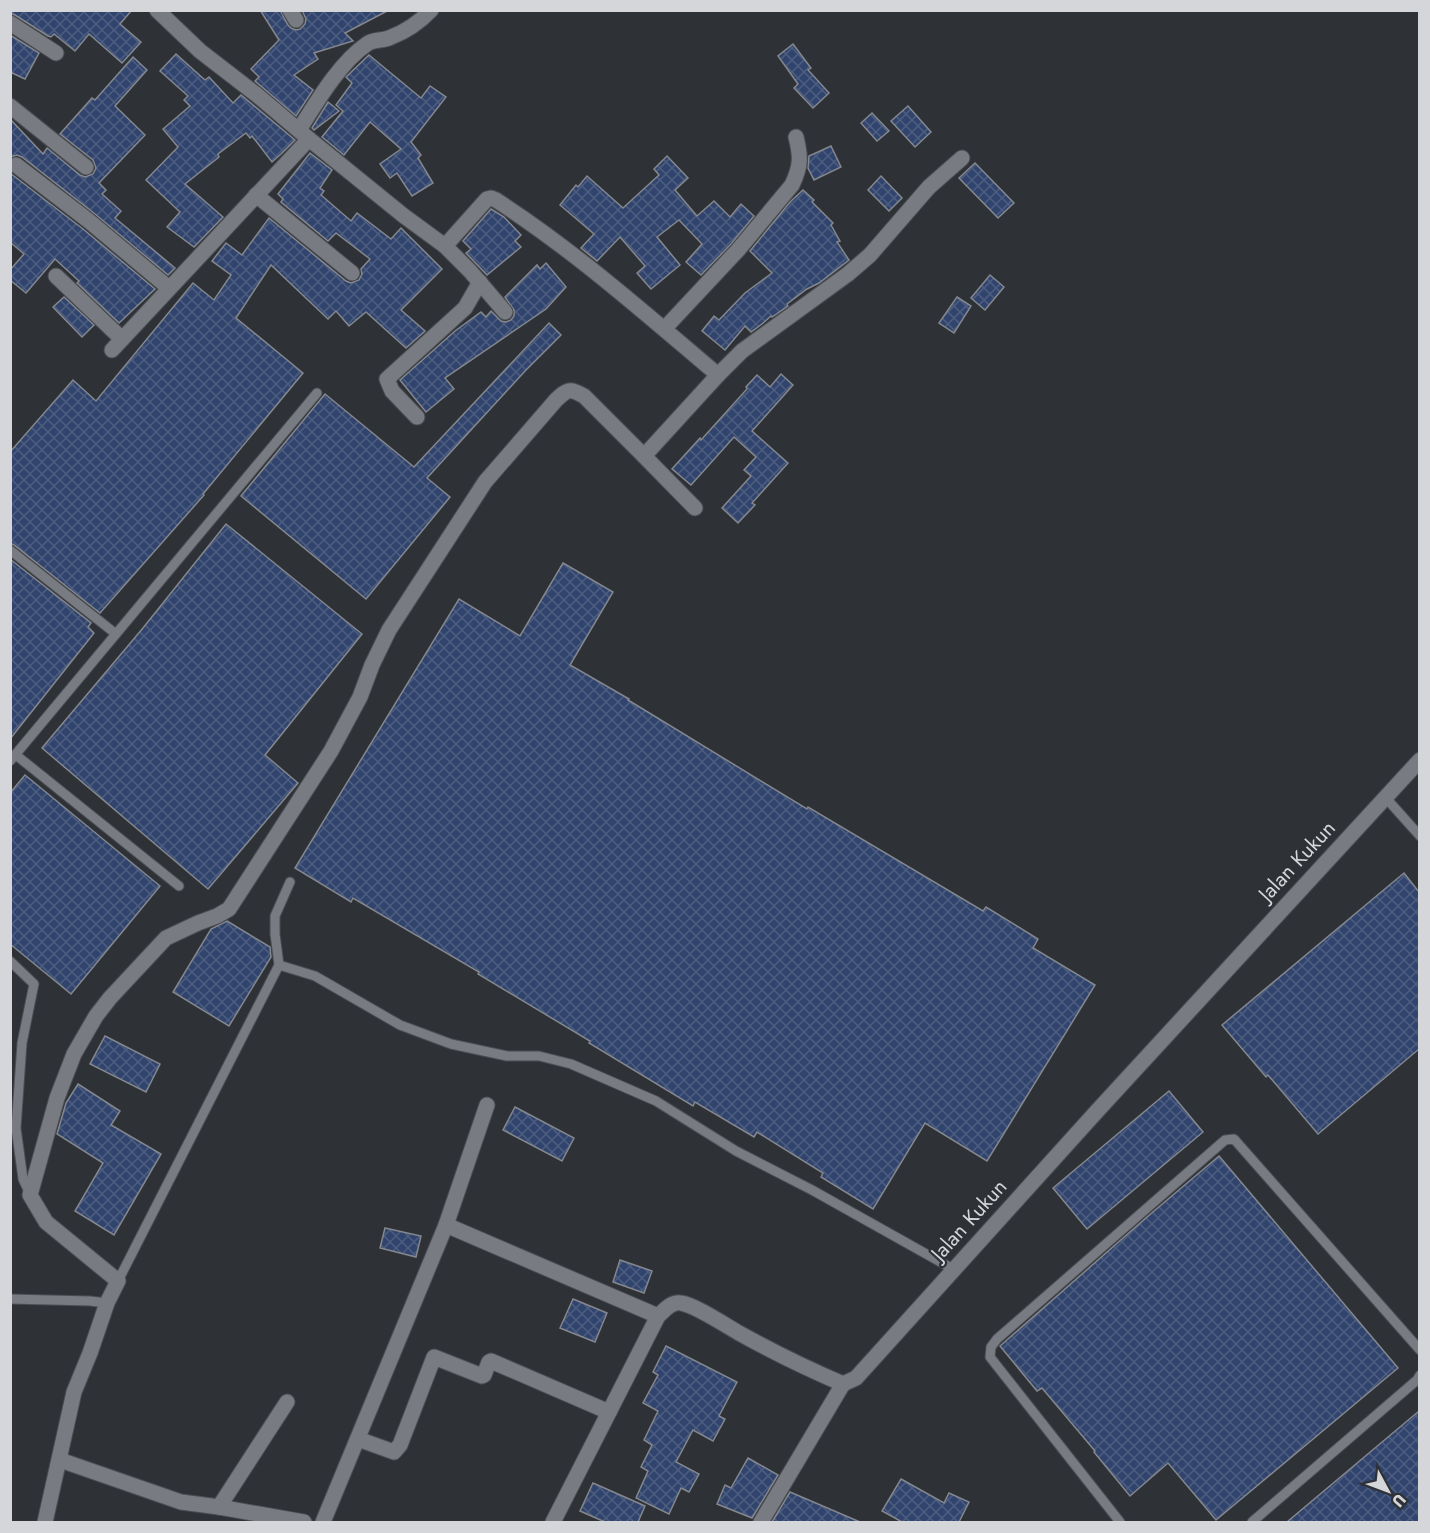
<svg xmlns="http://www.w3.org/2000/svg" width="1430" height="1533" viewBox="0 0 1430 1533" font-family="Jost,sans-serif">
	<defs>
		<pattern id="building-cross-hatch" width="8" height="8" patternUnits="userSpaceOnUse" patternTransform="scale(1.5)"><rect width="8" height="8" fill="#31446d"/><path d="M0 0l8 8M0 8l8-8" fill="none" stroke="#4e5e81"/></pattern>
	</defs>
	<rect width="100%" height="100%" fill="#2e3136"/>
	<g fill="url(#building-cross-hatch)" stroke="#84888e" stroke-width="1.5">
		<path d="M10,10H132L120,24L141,42L122,63L89,34L75,51L54,34L51,37L48,36L15,15L10,13Z"/>
		<path d="M260,10H280L288,25L291,28L296,30L300,29L305,24L306,19L302,10H389L345,33L353,41L314,53L318,59L294,75L313,90L296,116L255,81L259,77L251,69L279,40Z"/>
		<path d="M10,35L39,53L25,79L10,72Z"/>
		<path d="M793,44L811,68L808,70L829,93L813,108L794,88L798,84L778,56Z"/>
		<path d="M176,54L205,80L209,77L233,103L241,95L295,140L281,154L272,162L252,136L250,138L246,133L218,154L219,157L185,184L223,217L194,247L167,227L180,212L146,180L178,147L163,129L190,106L184,100L188,96L160,71Z"/>
		<path d="M369,55L421,98L430,86L446,97L411,142L421,155L418,158L433,183L412,196L397,173L390,178L380,164L401,149L370,122L344,155L322,137L343,111L336,105L352,83L346,77Z"/>
		<path d="M133,57L147,70L115,106L145,135L99,183L106,190L102,194L121,211L115,218L175,268L168,275L95,214L22,157L17,155L10,157V119L43,154L47,148L80,175L85,177L93,174L96,168L93,160L60,134L92,98L95,100Z"/>
		<path d="M328,102L339,111L314,130L312,128Z"/>
		<path d="M908,106L931,132L915,147L891,121Z"/>
		<path d="M872,113L889,131L877,141L861,123Z"/>
		<path d="M831,146L841,167L814,180L808,168L809,156Z"/>
		<path d="M310,153L332,170L320,188L324,191L321,195L351,221L357,213L391,239L401,228L442,269L401,310L425,331L406,348L366,312L349,326L336,311L328,319L271,265L236,318L303,373L203,494L204,495L100,613L14,545L10,543V452L73,380L96,401L193,283L214,300L231,275L212,261L226,243L242,255L269,218L346,281L351,283L359,280L362,274L361,269L370,259L336,233L328,241L281,202L283,199L278,194Z"/>
		<path d="M667,156L688,178L675,190L697,216L714,201L730,217L741,204L754,216L731,244L701,275L686,262L702,244L679,220L657,237L680,265L651,289L637,273L645,266L620,237L597,261L581,248L594,234L560,205L576,185L578,187L587,176L623,208L659,175L654,169Z"/>
		<path d="M975,163L1014,203L998,218L959,178Z"/>
		<path d="M10,173L83,229L155,289L119,323L77,283L79,281L55,259L26,293L10,280V270L24,254L10,242Z"/>
		<path d="M881,176L902,198L889,211L868,190Z"/>
		<path d="M803,190L814,200L812,202L833,223L831,225L840,241L837,242L849,260L819,283L807,289L787,304L788,306L772,317L771,316L762,324L751,332L745,326L725,350L702,331L714,316L719,320L745,293L772,273L750,251L790,202Z"/>
		<path d="M491,209L504,217L521,235L515,241L521,247L487,275L466,253L471,249L463,241Z"/>
		<path d="M546,263L566,287L546,309L445,378L454,389L426,412L400,380L455,331L481,312L486,317L491,311L501,321L506,322L511,320L514,316V310L505,297L537,265L540,269Z"/>
		<path d="M990,275L1004,287L985,310L971,298Z"/>
		<path d="M64,297L94,325L82,337L53,307Z"/>
		<path d="M957,297L971,306L954,333L939,323Z"/>
		<path d="M549,323L561,335L526,370L427,478L450,497L366,599L241,496L325,394L414,467Z"/>
		<path d="M781,374L793,385L752,431L788,463L752,503L755,505L738,523L722,508L751,476L744,470L756,457L734,437L691,485L672,469L700,438L701,440L747,389L746,387L757,375L770,387Z"/>
		<path d="M226,524L362,634L265,755L298,783L208,889L42,748L143,628Z"/>
		<path d="M10,559L91,623L88,627L94,633L10,739Z"/>
		<path d="M563,563L613,592L570,665L629,699L628,700L807,809L808,807L983,911L986,907L1038,939L1033,948L1095,985L987,1161L925,1123L873,1209L821,1177L823,1173L757,1132L754,1137L695,1102L693,1106L589,1043L590,1041L478,974L479,972L353,898L351,902L295,868L459,599L520,636Z"/>
		<path d="M25,775L160,886L71,994L10,944V793Z"/>
		<path d="M1404,873L1419,892V1049L1318,1134L1268,1075L1266,1077L1222,1025Z"/>
		<path d="M227,921L270,947L271,957L229,1026L173,992L211,929Z"/>
		<path d="M105,1036L160,1064L146,1092L90,1064Z"/>
		<path d="M78,1084L120,1111L111,1125L161,1154L114,1235L75,1211L103,1163L57,1134L66,1103Z"/>
		<path d="M1169,1091L1203,1132L1087,1229L1053,1188Z"/>
		<path d="M515,1107L574,1138L562,1161L503,1130Z"/>
		<path d="M1219,1156L1398,1368L1216,1520L1168,1463L1130,1496L1094,1452L1095,1451L1042,1388L1037,1391L1000,1346L1147,1217Z"/>
		<path d="M385,1228L421,1236L416,1257L380,1248Z"/>
		<path d="M620,1260L652,1271L644,1293L613,1282Z"/>
		<path d="M573,1299L607,1313L595,1342L560,1328Z"/>
		<path d="M666,1346L737,1382L719,1416L725,1419L713,1441L693,1430L676,1462L699,1474L689,1492L681,1488L669,1514L636,1498L648,1471L641,1467L652,1445L644,1440L658,1411L643,1403L658,1375L653,1372Z"/>
		<path d="M1419,1411V1522H1287Z"/>
		<path d="M748,1458L778,1475L752,1518L717,1504L725,1485L731,1488Z"/>
		<path d="M901,1479L944,1503L949,1493L969,1502L959,1522H902L882,1511Z"/>
		<path d="M593,1483L645,1506L638,1522H605L580,1511Z"/>
		<path d="M790,1492L860,1522H772Z"/>
	</g>
	<g fill="none" stroke-linecap="round" stroke-linejoin="round">
		<g stroke="#4b4e53" stroke-width="11">
			<g id="service">
				<path d="M10,550L116,634"/>
				<path d="M16,755L179,886"/>
				<path d="M10,761L317,393"/>
				<path d="M1385,797L1420,836"/>
				<path d="M10,961L34,984L22,1043L16,1128L23,1179L30,1194"/>
				<path d="M279,965L315,976L400,1025L451,1044L507,1056H539L571,1064L656,1101L736,1151L812,1190L953,1269"/>
				<path d="M118,1281L279,965L275,934V916L290,882"/>
				<path d="M10,1299L90,1301L107,1303"/>
				<path d="M1120,1522L990,1357L991,1347L997,1339L1225,1140L1234,1139L1420,1350"/>
				<path d="M1252,1522L1417,1380L1420,1375"/>
			</g>
		</g>
		<g stroke="#4b4e53" stroke-width="17">
			<g id="minor">
				<path d="M157,10L200,51L257,95L309,139L404,216L445,246L470,271L505,312"/>
				<path d="M290,10L296,20"/>
				<path d="M10,23L56,53"/>
				<path d="M10,106L86,167"/>
				<path d="M299,130C316,103 340,62 367,44C373,39 382,41 389,38C405,32 419,23 431,10"/>
				<path d="M16,165L89,221L169,288"/>
				<path d="M256,195L352,273"/>
				<path d="M445,246L487,199L491,198L496,200C575,251 646,314 718,375L644,456L695,508"/>
				<path d="M56,276L122,339"/>
				<path d="M665,328L738,250L792,185C801,166 801,157 796,137"/>
				<path d="M112,350L309,139"/>
				<path d="M718,375L742,351L848,274L870,255L929,187L962,158"/>
				<path d="M417,417L392,391L387,379L465,308L480,282"/>
				<path d="M446,1225L658,1316"/>
				<path d="M358,1439L394,1452L400,1445L434,1357L482,1376L484,1375L489,1362L491,1361L609,1412"/>
				<path d="M60,1460L181,1502L219,1507L304,1522"/>
				<path d="M219,1507L287,1402"/>
				<path d="M45,1522L74,1392L90,1353L107,1303L118,1281L46,1222L30,1195L57,1098L74,1054L96,1016L110,998L166,938L198,923L217,916L229,909L331,751L360,697L372,665L389,630L485,482L556,400C568,389 569,388 584,396L644,456"/>
				<path d="M323,1522L446,1225L487,1105"/>
				<path d="M553,1522L658,1316C664,1311 671,1301 681,1303C695,1305 725,1325 739,1333C773,1352 808,1369 843,1384L856,1378L1098,1110L1420,760"/>
				<path d="M761,1522L843,1384"/>
			</g>
		</g>
		<use href="#service" stroke="#787b82" stroke-width="9"/>
		<use href="#minor" stroke="#787b82" stroke-width="15"/>
	</g>
	<g text-anchor="middle" stroke-width="4.5" stroke-linejoin="round" paint-order="stroke">
		<g font-size="21" fill="#d4d6da" stroke="#2e3136">
			<text transform="translate(1297 861) rotate(-47)" y="7">Jalan Kukun</text>
			<text transform="translate(969 1220) rotate(-48)" y="7">Jalan Kukun</text>
		</g>
	</g>
	<rect width="1430" height="1533" fill="none" stroke="#d4d6da" stroke-width="24"/>
	<g transform="translate(1388 1491) rotate(131)" stroke="#2e3136" stroke-width="4.5" paint-order="stroke">
	<path d="M0-4.5L10 22L0 15L-10 22Z" fill="#d4d6da"/>
	<text y="-9" font-size="16" font-weight="bold" text-anchor="middle" fill="#d4d6da">U</text>
	</g>
</svg>
